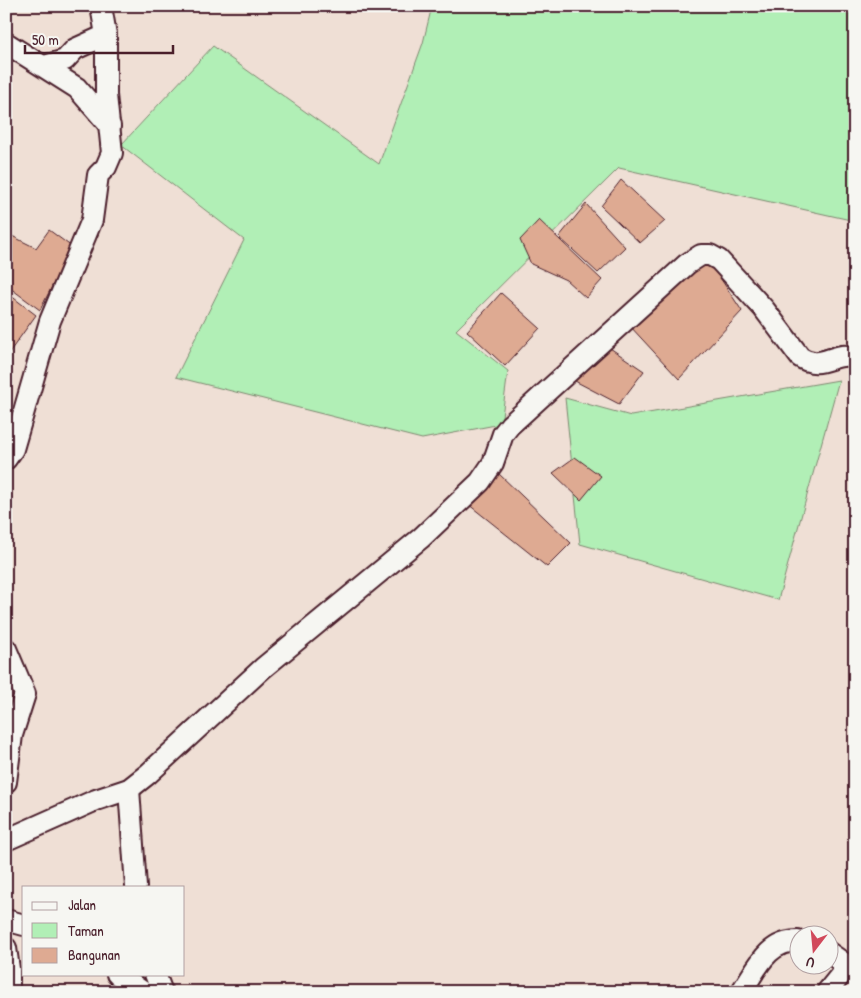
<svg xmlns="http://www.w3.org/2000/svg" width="861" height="998" viewBox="0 0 861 998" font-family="'Patrick Hand',sans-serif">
	<rect width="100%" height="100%" fill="#efdfd5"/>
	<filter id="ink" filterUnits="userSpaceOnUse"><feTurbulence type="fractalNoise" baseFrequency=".02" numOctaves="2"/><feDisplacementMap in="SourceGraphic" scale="10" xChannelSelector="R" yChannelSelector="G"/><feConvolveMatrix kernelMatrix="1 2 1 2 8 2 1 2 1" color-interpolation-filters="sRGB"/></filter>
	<g filter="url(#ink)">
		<g fill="#b1efb6" stroke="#7e8770">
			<path d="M432,6H855V221L619,168L456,330L508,371L501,424L422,439L176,377L244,240L121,145L213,46L379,164L423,43Z"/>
			<path d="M839,380L778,600L580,544L565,398L631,416Z"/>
		</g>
		<g fill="#deaa92" stroke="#4a1f2b">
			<path d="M621,180L665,221L640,243L601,206Z"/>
			<path d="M586,204L625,247L598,273L559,237Z"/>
			<path d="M539,220L602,280L586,298L566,280L531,264L520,240Z"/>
			<path d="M49,230L72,247L40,310L6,285V233L36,248Z"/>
			<path d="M705,255L742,311L679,379L629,325Z"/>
			<path d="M6,292L36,315L6,357Z"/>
			<path d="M501,293L540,328L505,366L467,331Z"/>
			<path d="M604,344L644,371L619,404L573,380Z"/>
			<path d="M575,457L601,476L581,500L553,473Z"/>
			<path d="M498,473L571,543L547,567L468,504Z"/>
		</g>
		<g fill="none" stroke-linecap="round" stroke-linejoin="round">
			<g stroke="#4a1f2b" stroke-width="24">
				<g id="minor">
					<path d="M6,43L77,88L110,126"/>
					<path d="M44,66L65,60L75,49L106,35"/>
					<path d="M6,459L13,449L50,321L92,220L98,175L106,167L112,153L106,95V35L101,6"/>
					<path d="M6,649L25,694L12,735L6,782"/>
					<path d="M129,789L136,887"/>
					<path d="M6,840L96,800L129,789L148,774L263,668L421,538L480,482L493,463L503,434L510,425L687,264L701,255H710L719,260L764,309L800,357C822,372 835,349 855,358"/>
					<path d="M6,920L24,925"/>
					<path d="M6,948L9,969V992"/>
					<path d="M828,952L855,971"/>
					<path d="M117,974L143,992"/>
					<path d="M155,974L162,992"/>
					<path d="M741,992C757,969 767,941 798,941"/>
					<path d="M827,992L848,966"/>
				</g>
			</g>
			<use href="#minor" stroke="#f6f6f2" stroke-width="20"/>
		</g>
	</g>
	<rect width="861" height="998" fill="none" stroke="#f6f6f2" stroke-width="25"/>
	<rect x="12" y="12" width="836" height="973" fill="none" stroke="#4a1f2b" stroke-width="2" filter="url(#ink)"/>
	<rect x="22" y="886" width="162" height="90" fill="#f6f6f2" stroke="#b1a0a2"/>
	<rect x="32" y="902" width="25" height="8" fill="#f6f6f2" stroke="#b1a0a2"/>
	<text x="68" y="910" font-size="15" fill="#4a1f2b">Jalan</text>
	<rect x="32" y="923" width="25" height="15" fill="#b1efb6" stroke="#b1a0a2"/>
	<text x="68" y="936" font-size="15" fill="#4a1f2b">Taman</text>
	<rect x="32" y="948" width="25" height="15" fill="#deaa92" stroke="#b1a0a2"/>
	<text x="68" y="960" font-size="15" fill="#4a1f2b">Bangunan</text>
	<g transform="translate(814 950) rotate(196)"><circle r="24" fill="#f6f6f2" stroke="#b1a0a2"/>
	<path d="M0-4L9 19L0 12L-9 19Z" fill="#d1495b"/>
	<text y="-8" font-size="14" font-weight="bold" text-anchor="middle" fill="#4a1f2b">U</text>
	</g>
	<path d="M25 45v8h148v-8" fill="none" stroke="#4a1f2b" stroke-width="2.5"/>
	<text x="32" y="45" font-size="15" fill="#4a1f2b" stroke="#f6f6f2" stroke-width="4" paint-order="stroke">50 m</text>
</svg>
